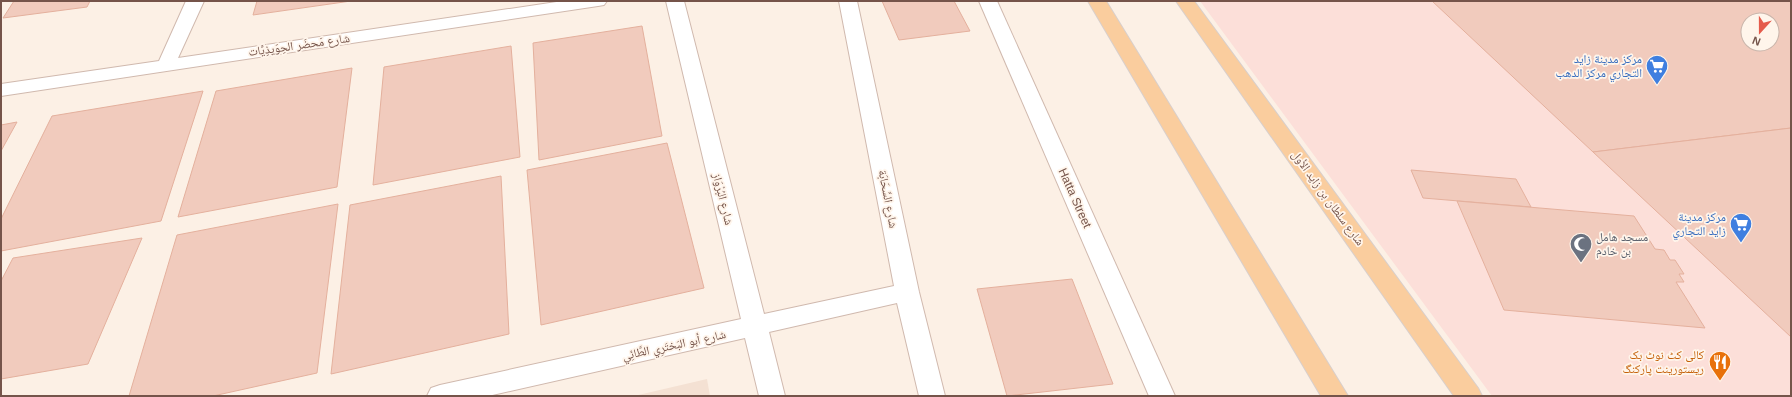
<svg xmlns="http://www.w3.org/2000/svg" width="1792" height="397" viewBox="0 0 1792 397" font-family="Arial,'Noto Naskh Arabic',sans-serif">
	<rect width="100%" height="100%" fill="#fcf0e5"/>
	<path fill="#f4e1d3" d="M707,379L710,396H634Z"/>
	<path fill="#fcdfd9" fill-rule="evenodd" d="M1200,1H1791V396H1492ZM1748,20H1772V44H1748Z"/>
	<g fill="#f1cbbd" stroke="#e4b09d" fill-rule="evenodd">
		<path d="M14,1H90L87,7L3,18Z"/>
		<path d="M257,1H351L253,15Z"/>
		<path d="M882,1H954L970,31L899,40Z"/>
		<path d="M1432,1H1791V128L1593,152ZM1748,20H1772V44H1748Z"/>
		<path d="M642,26L662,136L539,160L533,43Z"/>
		<path d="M511,46L520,157L373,185L384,67Z"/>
		<path d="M352,68L337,187L178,217L216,91Z"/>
		<path d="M203,91L161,221L1,251V219L52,116Z"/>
		<path d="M17,122L1,151V125Z"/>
		<path d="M1791,128V337L1593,152Z"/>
		<path d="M667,143L704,288L541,325L527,170Z"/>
		<path d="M1411,170L1516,179L1531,207L1423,198Z"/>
		<path d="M501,176L509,334L331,374L350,205Z"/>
		<path d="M1457,201L1634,216L1655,249L1664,250L1670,260H1675L1684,274H1679L1684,282H1676L1705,328L1504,310Z"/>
		<path d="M338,204L317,373L213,396H129L177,235Z"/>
		<path d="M142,238L88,364L1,379V281L13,258Z"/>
		<path d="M1072,279L1113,384L1007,396L977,289Z"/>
	</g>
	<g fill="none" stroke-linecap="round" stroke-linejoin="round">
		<g stroke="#d0b9ae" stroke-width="2">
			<g id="street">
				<path d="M186,1H204L178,58L563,1H607L604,5L598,6L1,96V84L159,61Z"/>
				<path d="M666,1H684L764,314L894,286L839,1H857L919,292L945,396H919L897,303L769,332L785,396H759L745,338L488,396H427L431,388L440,385L741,319Z"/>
				<path d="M979,1H997L1175,396H1149Z"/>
			</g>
		</g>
		<g stroke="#d8cfcc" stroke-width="2">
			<g id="primary">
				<path d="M1088,1H1106L1348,396H1321Z"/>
				<path d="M1176,1H1194L1478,388L1482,396H1454Z"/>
			</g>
		</g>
		<use href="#street" fill="#fff" fill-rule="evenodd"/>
		<use href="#primary" fill="#facd9e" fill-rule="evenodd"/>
	</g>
	<defs>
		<g id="supermarket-pin" transform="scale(1.15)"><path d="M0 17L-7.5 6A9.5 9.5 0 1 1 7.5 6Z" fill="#3f7fe0" stroke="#fff5eb"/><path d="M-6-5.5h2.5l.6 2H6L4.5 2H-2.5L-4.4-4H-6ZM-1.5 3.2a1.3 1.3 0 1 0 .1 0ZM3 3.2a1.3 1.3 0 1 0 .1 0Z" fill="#fff"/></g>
		<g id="mosque-pin" transform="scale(1.15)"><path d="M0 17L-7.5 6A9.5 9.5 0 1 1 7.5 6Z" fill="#6b7280" stroke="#fff5eb"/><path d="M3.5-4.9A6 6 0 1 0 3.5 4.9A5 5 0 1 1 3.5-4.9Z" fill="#fff"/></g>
		<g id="restaurant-pin" transform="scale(1.15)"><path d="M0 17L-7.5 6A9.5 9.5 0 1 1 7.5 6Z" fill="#e8710a" stroke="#fff5eb"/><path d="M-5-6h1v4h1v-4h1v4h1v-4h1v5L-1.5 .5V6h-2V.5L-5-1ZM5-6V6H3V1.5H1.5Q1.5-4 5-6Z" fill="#fff"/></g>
	</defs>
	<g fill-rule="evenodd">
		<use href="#supermarket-pin" x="1657" y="66"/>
		<use href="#supermarket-pin" x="1741" y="224"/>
		<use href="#mosque-pin" x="1581" y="244"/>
		<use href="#restaurant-pin" x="1720" y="362"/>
	</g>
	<g text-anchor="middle" stroke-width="3.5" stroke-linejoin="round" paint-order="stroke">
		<g font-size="12" fill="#75544a" stroke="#fff5eb">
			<text transform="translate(299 45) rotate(-8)" y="4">شارع مَحضَر الحِوَيذِيَّات</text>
			<text transform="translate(1075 198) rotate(66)" y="4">Hatta Street</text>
			<text transform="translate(1328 198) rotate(54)" y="4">شارع سلطان بن زايد الأول</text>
			<text transform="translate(723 199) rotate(76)" y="4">شارع البُرْوَاز</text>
			<text transform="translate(888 199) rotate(79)" y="4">شارع السَّحَابَة</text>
			<text transform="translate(674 345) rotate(-12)" y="4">شارع أبو البَختَرِي الطَّائِي</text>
		</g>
		<g font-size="12" fill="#366cbe" stroke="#fff5eb" text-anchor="end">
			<text x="1642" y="63">مركز مدينة زايد<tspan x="1642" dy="14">التجاري مركز الدهب</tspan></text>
			<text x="1726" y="221">مركز مدينة<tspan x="1726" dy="14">زايد التجاري</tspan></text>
		</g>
		<g font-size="12" fill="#5b616d" stroke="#fff5eb" text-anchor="start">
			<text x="1596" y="241">مسجد هامل<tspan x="1596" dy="14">بن خادم</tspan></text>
		</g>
		<g font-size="12" fill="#c56008" stroke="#fff5eb" text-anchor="end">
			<text x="1704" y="359">کالی کٹ نوٹ بک<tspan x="1704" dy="14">ریستورینت پارکنگ</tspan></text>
		</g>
	</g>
	<rect width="1792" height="397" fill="none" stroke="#75544a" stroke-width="4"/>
	<g transform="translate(1760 32) rotate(201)"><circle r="19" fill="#fff5eb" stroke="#c8b5ab"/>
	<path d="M0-3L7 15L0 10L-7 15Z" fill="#e55b4b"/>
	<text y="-6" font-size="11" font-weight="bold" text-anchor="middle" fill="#75544a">N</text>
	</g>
</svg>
